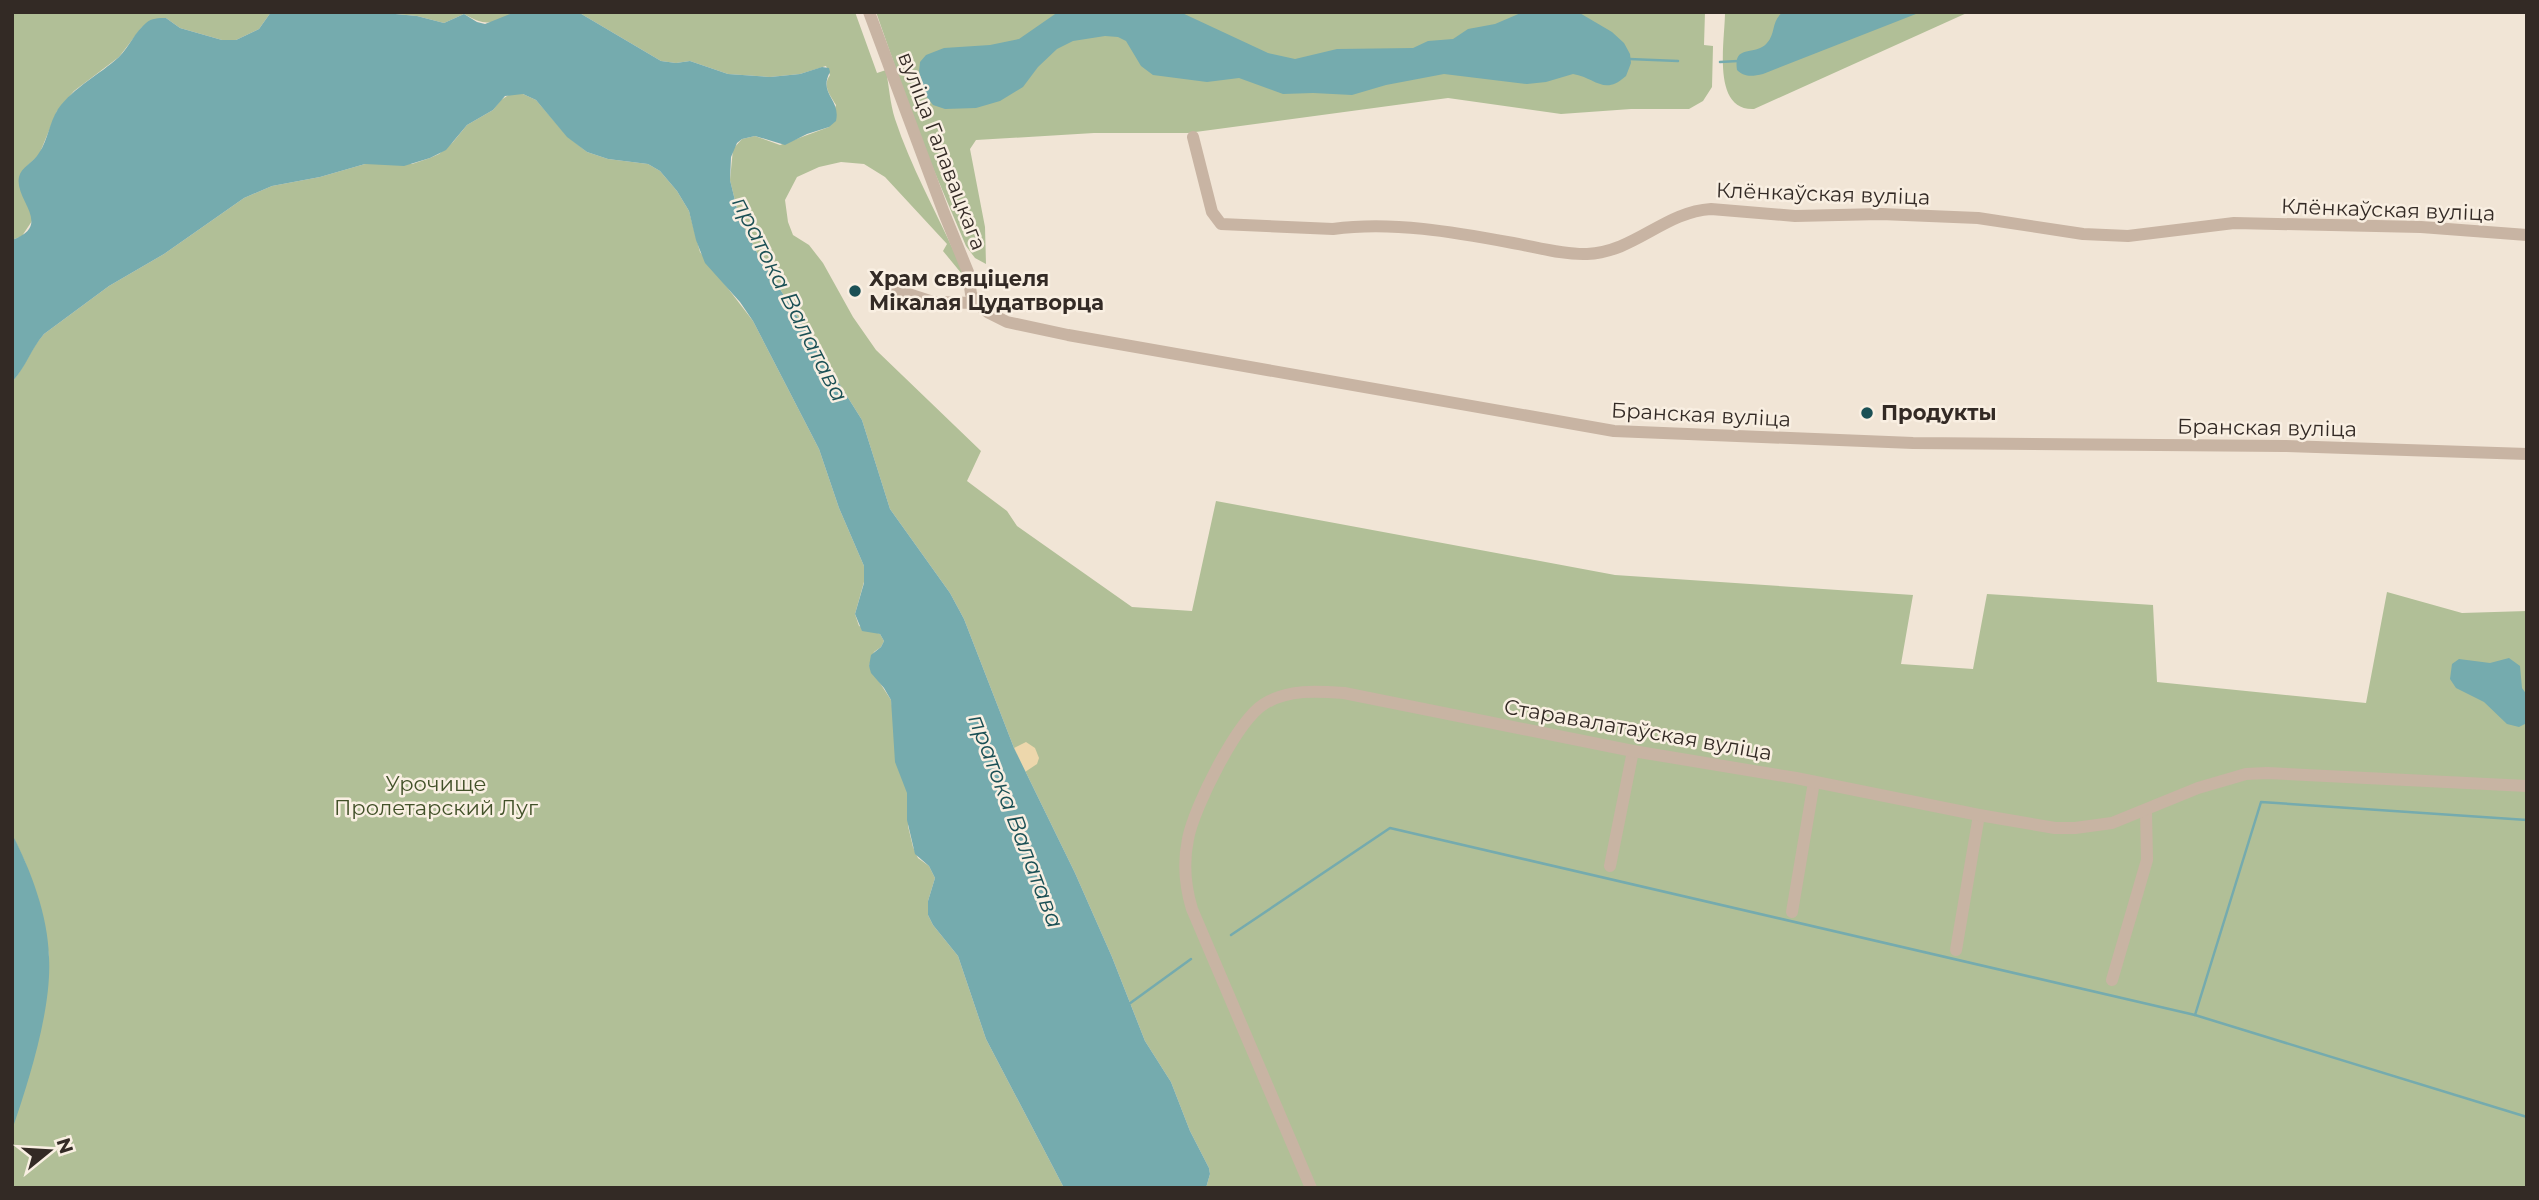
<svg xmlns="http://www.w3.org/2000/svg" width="2539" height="1200" viewBox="0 0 2539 1200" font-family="Montserrat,sans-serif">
	<rect width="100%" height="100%" fill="#f1e5d6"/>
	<g fill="#b1bf97">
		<path d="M12,12H271L259,29L236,40H222L180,28L166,18L142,27L119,57L74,91L57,111L39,155L27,166L23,196L32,212V221L22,236L12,240Z"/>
		<path d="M374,12H515C491,24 487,27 464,14L444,23L417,16Z"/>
		<path d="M578,12H855L877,73L886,70C889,86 890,103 895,119C913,174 944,225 966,279L943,251L947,244L885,177L864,164L841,162L819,167L797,177L785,200L788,222L793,235L809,245L823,263L853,317L876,350L981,451L967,481L1007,511L1017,526L1132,607L1192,611L1216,501L1615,575L1913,595L1901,664L1973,669L1987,594L2153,605L2157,682L2366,703L2387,592L2462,613L2527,611V1188H1206L1210,1174L1209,1168L1190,1131L1171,1082L1145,1041L1112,957L1075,873L1014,748L964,619L950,593L890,509L862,420L756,251L739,217L730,180L733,149L742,139L755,136L780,145L829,127L836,105C830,95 822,86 830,75L826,66L800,74L770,77L728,74L690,61L676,63L661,61Z"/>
		<path d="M876,12H1705L1704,45L1713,46L1712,87L1703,101L1689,109H1631L1561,114L1448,98L1188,133H1094L976,140L970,149L985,227L986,264L975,258L966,246L921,140Z"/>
		<path d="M1725,12H1969L1754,109C1711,111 1725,41 1725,12Z"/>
		<path d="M510,94H523L536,100L567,136L587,152L608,159L648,164L660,171L677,191L689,211L700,252L753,321L819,449L839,508L864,566V582L855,614L859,626L880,634L884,641L881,647L874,652L869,666L891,700L909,801L908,826L913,847L918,858L929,866L935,878L928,901V915L933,925L958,956L986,1039L1064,1188H12V1130L44,1011L49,956L42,914L25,862L12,834V382C25,367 31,348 44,334L109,286L164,254L244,198L272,186L320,177L365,164H412L430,158L439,154L453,142L467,125L493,110L501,100Z"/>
	</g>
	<path fill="#edd7ac" d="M1026,742L1035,748L1039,758L1037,764L1025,772L1014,748Z"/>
	<g fill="#75abae">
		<path d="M271,12H374L417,16L444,23L464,14L477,22L485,24L515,12H578L661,61L676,63L690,61L728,74L770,77L800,74L822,67L829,68L830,72C818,94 841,99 836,121L829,127L807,134L785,145L755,136L742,139L737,143L731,157L730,180L739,217L756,251L862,420L890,509L950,593L964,619L1014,748L1075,873L1112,957L1145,1041L1171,1082L1190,1131L1209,1168L1210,1174L1206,1188H1064L986,1039L958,956L933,925L928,915V901L935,878L929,866L915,854L907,820V793L895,762L891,700L884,688L871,673L869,666L871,655L881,647L884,641L880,634L862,631L855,614L864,583V566L839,508L819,449L753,321L740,302L705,263L696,240L689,211L677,191L660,171L648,164L608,159L587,152L567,137L536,100L523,94L505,96L493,110L467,125L446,150L430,158L404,166L365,164L320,177L272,186L244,198L164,254L109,286L44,334C31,349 26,367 12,382V240C54,225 14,200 19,177C21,167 34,162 39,153C48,140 49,123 58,109C74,87 99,75 119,57C129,47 135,32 146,23C152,18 158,18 166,18L180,28L222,40H236L259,29Z"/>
		<path d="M1058,12H1180L1268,53L1295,59L1337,49L1413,48L1428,41L1453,39L1468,29L1495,24L1523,12H1578L1612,32L1624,43L1630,54L1631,63L1626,76C1604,96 1596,78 1573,74L1546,82L1527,84L1444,74L1386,85L1352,95L1313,93L1283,94L1239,78L1207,82L1153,75L1141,66L1126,41L1118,37L1105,36L1073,41L1057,49L1038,67L1023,87L1000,101L976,108L945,109L933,105L926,96L919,72L920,62L926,55L944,48L990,45L1019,39Z"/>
		<path d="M1783,12H1921L1763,74C1753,76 1745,78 1737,70C1733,43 1755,57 1767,43C1776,33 1771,21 1783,12Z"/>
		<path d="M2509,658L2520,666L2522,688L2527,695V723L2519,727L2507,724L2484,702L2456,688L2450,679L2452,664L2459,659L2490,663Z"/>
		<path d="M12,834C31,870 48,916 49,957C52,1008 29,1081 12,1130Z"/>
	</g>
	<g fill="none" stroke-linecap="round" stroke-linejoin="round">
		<g stroke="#75abae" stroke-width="2.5">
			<path d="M1629,59L1678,61"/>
			<path d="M1720,62L1738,61"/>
			<path d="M1231,935L1390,828L2195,1015L2527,1117"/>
			<path d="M1129,1004L1191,959"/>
			<path d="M2195,1015L2261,802L2527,820"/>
		</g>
		<g stroke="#c8b4a3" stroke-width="12">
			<path d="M869,12L944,213L968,272L971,294L976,303"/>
			<path d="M1193,137L1212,212L1221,224L1333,229C1392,221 1454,232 1513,243C1536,247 1563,255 1587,254C1635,252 1664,212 1711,209L1795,216L1881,214L1978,218L2083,234L2128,236L2234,223L2421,227L2527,235"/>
			<path d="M890,288L933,302L976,303L989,313L1007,322L1068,335L1614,431L1913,443L2285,446L2527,454"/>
			<path d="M1610,866L1633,751"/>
			<path d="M1792,912L1814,782"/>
			<path d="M1956,950L1979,815"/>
			<path d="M2112,980L2147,860L2146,811"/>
			<path d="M1311,1188L1192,909C1185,886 1183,863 1188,839C1194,807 1237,721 1264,704C1288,689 1317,691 1344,693L1633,751L1796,778L1979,815L2055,828H2075L2112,823L2198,788L2246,774L2267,773L2527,786"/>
		</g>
	</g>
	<g fill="#1b5055" stroke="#f9efe2" stroke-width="2.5">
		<circle cx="855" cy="291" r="7"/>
		<circle cx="1867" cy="413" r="7"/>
	</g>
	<g text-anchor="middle" stroke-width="5" stroke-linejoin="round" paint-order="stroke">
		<g font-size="21" fill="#332a25" stroke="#f9efe2">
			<text transform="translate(942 151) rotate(69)" y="7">вуліца Галавацкага</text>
			<text transform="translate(1823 194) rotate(2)" y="7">Клёнкаўская вуліца</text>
			<text transform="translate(2388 210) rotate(2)" y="7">Клёнкаўская вуліца</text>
			<text transform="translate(1701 415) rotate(3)" y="7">Бранская вуліца</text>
			<text transform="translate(2267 428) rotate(1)" y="7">Бранская вуліца</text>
			<text transform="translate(1638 730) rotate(10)" y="7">Старавалатаўская вуліца</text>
		</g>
		<g font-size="21" font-weight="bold" fill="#332a25" stroke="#f9efe2" text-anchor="start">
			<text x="869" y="286">Храм свяціцеля<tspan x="869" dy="24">Мікалая Цудатворца</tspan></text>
			<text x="1881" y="420">Продукты</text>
		</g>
		<g font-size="21" fill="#425129" stroke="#f9efe2">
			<text x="436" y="791">Урочище<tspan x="436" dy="24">Пролетарский Луг</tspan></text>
		</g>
		<g font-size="23" font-style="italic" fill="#1b5055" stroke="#f9efe2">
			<text transform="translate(790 299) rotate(63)" y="8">пратока Валатава</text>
			<text transform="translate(1016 821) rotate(69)" y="8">пратока Валатава</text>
		</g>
	</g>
	<rect width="2539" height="1200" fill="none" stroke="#332a25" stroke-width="28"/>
	<g transform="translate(49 1151) rotate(72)" stroke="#f9efe2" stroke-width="5" paint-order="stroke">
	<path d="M0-5L12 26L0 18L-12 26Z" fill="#332a25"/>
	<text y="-10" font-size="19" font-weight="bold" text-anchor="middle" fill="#332a25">N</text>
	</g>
</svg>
